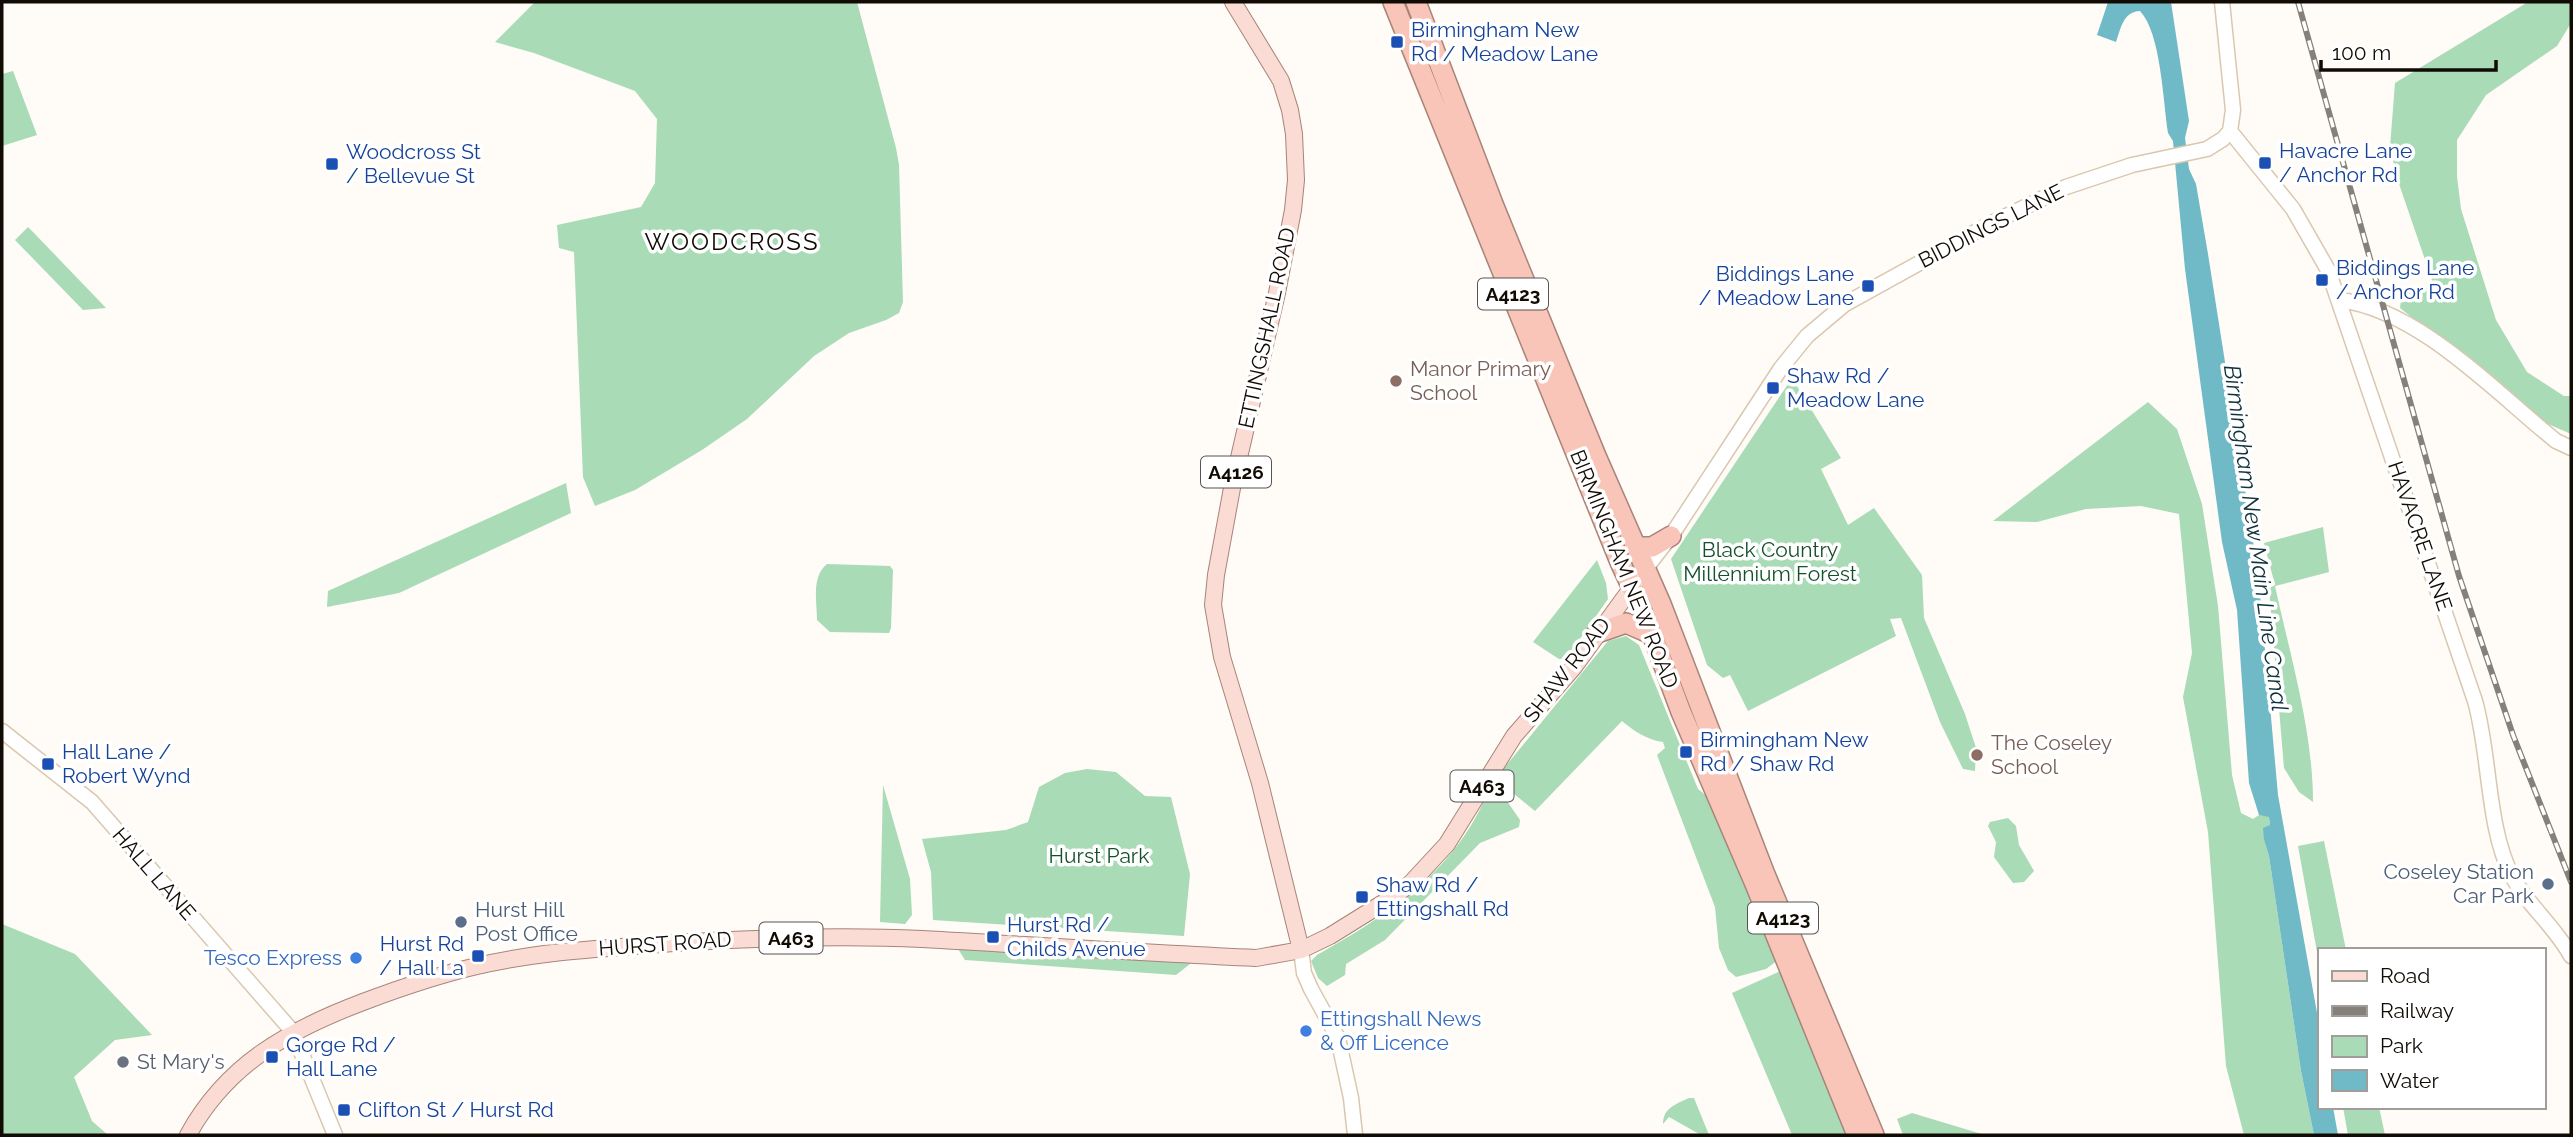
<svg xmlns="http://www.w3.org/2000/svg" width="2573" height="1137" viewBox="0 0 2573 1137" font-family="Raleway,sans-serif">
<style>
.green{fill:#a8dbb6}
.water{fill:#70bac8}
.lines{fill:none;stroke-linecap:round;stroke-linejoin:round}
.secondary-casing{stroke:#dac7af;stroke-width:17}
.primary-casing{stroke:#a88479;stroke-width:18}
.highway-casing{stroke:#a88479;stroke-width:22}
.secondary{stroke:#fff;stroke-width:14}
.primary{stroke:#fbdcd4;stroke-width:16}
.highway{stroke:#f9c5b8;stroke-width:19}
.rail-casing{stroke:#85807a;stroke-width:6}
.rail{stroke:#fff;stroke-width:3.5;stroke-dasharray:10;stroke-linecap:butt}
.transit-dot{fill:#1a4fb4;stroke:#fff;stroke-width:2.5}
.education-dot{fill:#8d6e63;stroke:#fff;stroke-width:2.5}
.service-dot{fill:#5c6f8a;stroke:#fff;stroke-width:2.5}
.shop-dot{fill:#3f7fe0;stroke:#fff;stroke-width:2.5}
.worship-dot{fill:#6b7280;stroke:#fff;stroke-width:2.5}
.labels{text-anchor:middle;stroke-width:7;stroke-linejoin:round;paint-order:stroke}
.shield{fill:#fff;stroke:#58544f;stroke-width:2}
.shield-label{font-size:19px;font-weight:bold;fill:#110b04}
.transit-label{font-size:21px;fill:#164399;stroke:#fff;text-anchor:start}
.street-label{font-size:21px;fill:#110b04;stroke:#fff}
.education-label{font-size:21px;fill:#785e54;stroke:#fff;text-anchor:start}
.park-label{font-size:21px;fill:#15502d;stroke:#fff}
.service-label{font-size:21px;fill:#4e5e75;stroke:#fff;text-anchor:end}
.shop-label{font-size:21px;fill:#366cbe;stroke:#fff;text-anchor:end}
.worship-label{font-size:21px;fill:#5b616d;stroke:#fff;text-anchor:start}
.water-label{font-size:23px;font-style:italic;fill:#10343b;stroke:#fff}
.quarter-label{font-size:24px;letter-spacing:2px;fill:#110b04;stroke:#fff}
</style>
<rect width="100%" height="100%" fill="#fffbf6"/>
<!-- green -->
<path class="green" d="M 535,2 L 857,2 L 896,148 L 899,165 L 903,302 L 899,313 L 886,320 L 849,333 L 814,356 L 747,419 L 702,450 L 635,490 L 595,506 L 583,477 L 574,252 L 559,248 L 557,225 L 641,207 L 655,183 L 657,119 L 635,91 L 534,53 L 495,42 Z
M 2528,2 L 2571,2 L 2571,23 L 2557,46 L 2486,95 L 2457,140 L 2457,176 L 2461,209 L 2496,320 L 2527,372 L 2564,396 L 2571,396 L 2571,434 L 2548,424 L 2400,308 L 2402,291 L 2419,291 L 2431,286 L 2432,280 L 2397,178 L 2390,147 L 2395,83 Z
M 13,71 L 37,135 L 2,146 L 2,74 Z
M 28,227 L 33,232 L 106,308 L 83,310 L 15,240 Z
M 1792,378 L 1841,458 L 1821,469 L 1848,525 L 1874,508 L 1922,575 L 1924,618 L 1965,714 L 1976,748 L 1975,771 L 1963,769 L 1940,722 L 1901,618 L 1890,619 L 1896,636 L 1748,711 L 1730,675 L 1723,678 L 1707,665 L 1671,559 Z
M 2148,402 L 2177,429 L 2202,504 L 2218,606 L 2232,775 L 2241,813 L 2253,819 L 2259,815 L 2269,816 L 2270,825 L 2264,840 L 2269,856 L 2301,1071 L 2314,1135 L 2244,1135 L 2226,1066 L 2208,832 L 2183,697 L 2192,653 L 2179,514 L 2141,506 L 2086,509 L 2037,522 L 1993,521 Z
M 566,483 L 571,513 L 399,593 L 327,607 L 328,591 Z
M 2323,527 L 2329,572 L 2275,586 C 2290,655 2313,731 2313,802 L 2299,792 L 2284,768 L 2269,588 L 2275,585 L 2264,543 Z
M 1597,560 L 1606,583 L 1608,599 L 1568,656 L 1563,659 L 1559,659 L 1533,642 Z
M 827,564 L 890,566 L 893,570 L 891,628 L 889,633 L 830,632 L 817,620 C 817,602 811,577 827,564 Z
M 1626,636 L 1639,645 L 1698,789 L 1714,802 L 1778,960 L 1766,969 L 1736,977 L 1728,970 L 1719,948 L 1715,907 L 1657,755 L 1665,748 L 1663,742 C 1647,740 1634,731 1622,721 L 1535,811 L 1502,784 L 1500,773 L 1608,641 Z
M 1087,769 L 1116,772 L 1145,796 L 1171,797 L 1190,874 L 1184,936 L 933,920 L 931,872 L 922,839 L 1006,830 L 1028,822 L 1039,787 L 1065,773 Z
M 883,785 L 910,879 L 912,915 L 905,924 L 880,922 Z
M 1495,794 L 1507,801 L 1520,820 L 1519,827 L 1480,843 L 1385,940 L 1346,964 L 1345,975 L 1327,986 L 1318,978 L 1311,961 L 1317,955 C 1385,917 1455,871 1486,796 Z
M 2008,818 L 2016,826 L 2019,845 L 2034,871 L 2024,882 L 2013,883 L 1994,857 L 1996,842 L 1988,826 L 1990,822 Z
M 2324,841 L 2346,950 L 2319,950 L 2319,963 L 2298,846 Z
M 2,924 L 75,954 L 152,1035 L 115,1040 L 74,1077 L 92,1121 L 108,1135 L 2,1135 Z
M 955,944 L 1195,960 L 1176,975 L 965,960 Z
M 1785,969 L 1855,1135 L 1792,1135 L 1732,993 Z
M 1689,1098 L 1694,1098 L 1709,1135 L 1701,1135 L 1669,1117 L 1663,1124 C 1663,1108 1676,1104 1689,1098 Z
M 2343,1107 L 2379,1107 L 2385,1135 L 2348,1135 Z
M 1912,1113 L 1985,1135 L 1903,1135 L 1897,1119 Z"/>
<!-- water -->
<path class="water" d="M 2108,2 L 2171,2 L 2189,121 L 2185,138 L 2189,169 L 2196,184 L 2208,254 L 2258,572 L 2278,795 L 2319,1024 L 2319,1107 L 2333,1107 L 2338,1135 L 2314,1135 L 2301,1071 L 2269,856 L 2264,840 L 2263,828 L 2270,825 L 2269,817 L 2259,815 L 2249,783 L 2237,610 L 2222,542 L 2185,269 L 2173,141 L 2168,133 C 2163,101 2161,33 2140,11 C 2123,12 2121,28 2116,42 L 2097,35 Z"/>
<g class="lines">
<defs>
<path id="secondary" d="M 2230,131 L 2293,209 L 2328,270 L 2475,701 C 2490,753 2487,827 2511,874 C 2526,904 2555,926 2571,956
M 2340,300 C 2419,310 2495,392 2556,441 L 2571,448
M 1646,568 L 1671,536 L 1781,368 L 1807,336 L 1845,304 L 1990,224 L 2066,187 L 2132,165 L 2207,149 L 2223,139 L 2230,131 L 2233,110 L 2222,2
M 2,731 L 92,802 L 293,1032 L 335,1135
M 1301,950 L 1304,973 L 1311,989 L 1338,1038 L 1351,1098 L 1355,1135"/>
<path id="primary" d="M 1233,2 L 1281,81 L 1290,110 L 1294,134 L 1296,180 L 1293,210 L 1277,293 L 1232,488 L 1216,575 L 1213,605 L 1222,657 L 1260,783 L 1301,950
M 188,1135 C 227,1064 289,1030 363,1002 C 400,988 438,975 477,966 C 541,951 608,948 673,943 C 756,938 839,935 922,939 C 1033,945 1144,953 1256,958 L 1301,950 L 1330,936 L 1391,898 L 1410,884 L 1447,844 L 1514,736 L 1574,667 L 1646,568"/>
<path id="highway" d="M 1393,2 L 1620,562 L 1646,618 L 1681,712 L 1755,884 L 1857,1135
M 1416,2 L 1493,204 L 1596,456 L 1661,604 L 1764,872 L 1874,1135
M 1636,547 L 1652,547 L 1671,536
M 1597,633 L 1626,623 L 1651,634"/>
</defs>
<!-- secondary casing -->
<use href="#secondary" class="secondary-casing"/>
<!-- primary casing -->
<use href="#primary" class="primary-casing"/>
<!-- highway casing -->
<use href="#highway" class="highway-casing"/>
<!-- secondary -->
<use href="#secondary" class="secondary"/>
<!-- primary -->
<use href="#primary" class="primary"/>
<!-- highway -->
<use href="#highway" class="highway"/>
<defs>
<path id="rail" d="M 2298,2 L 2459,576 L 2513,735 L 2571,882"/>
</defs>
<!-- rail casing -->
<use href="#rail" class="rail-casing"/>
<!-- rail -->
<use href="#rail" class="rail"/>
</g>
<!-- markers -->
<g class="transit-dot">
<rect x="1390" y="35" width="14" height="14" rx="3.5"/>
<rect x="2258" y="156" width="14" height="14" rx="3.5"/>
<rect x="325" y="157" width="14" height="14" rx="3.5"/>
<rect x="2315" y="273" width="14" height="14" rx="3.5"/>
<rect x="1861" y="279" width="14" height="14" rx="3.5"/>
<rect x="1766" y="381" width="14" height="14" rx="3.5"/>
<rect x="1679" y="745" width="14" height="14" rx="3.5"/>
<rect x="41" y="757" width="14" height="14" rx="3.5"/>
<rect x="1355" y="890" width="14" height="14" rx="3.5"/>
<rect x="986" y="930" width="14" height="14" rx="3.5"/>
<rect x="471" y="949" width="14" height="14" rx="3.5"/>
<rect x="265" y="1050" width="14" height="14" rx="3.5"/>
<rect x="337" y="1103" width="14" height="14" rx="3.5"/>
</g>
<g class="education-dot">
<circle cx="1396" cy="381" r="7"/>
<circle cx="1977" cy="755" r="7"/>
</g>
<g class="service-dot">
<circle cx="2548" cy="884" r="7"/>
<circle cx="461" cy="922" r="7"/>
</g>
<g class="shop-dot">
<circle cx="356" cy="958" r="7"/>
<circle cx="1306" cy="1031" r="7"/>
</g>
<circle class="worship-dot" cx="123" cy="1062" r="7"/>
<g class="labels">
<!-- shield labels -->
<g class="shield">
<rect x="1478" y="278.5" width="70" height="31" rx="5"/>
<rect x="1201" y="456.5" width="70" height="31" rx="5"/>
<rect x="1450.5" y="770.5" width="63" height="31" rx="5"/>
<rect x="1748" y="902.5" width="70" height="31" rx="5"/>
<rect x="759.5" y="922.5" width="63" height="31" rx="5"/>
</g>
<g class="shield-label">
<text x="1513" y="301">A4123</text>
<text x="1236" y="479">A4126</text>
<text x="1482" y="793">A463</text>
<text x="1783" y="925">A4123</text>
<text x="791" y="945">A463</text>
</g>
<!-- transit labels -->
<g class="transit-label">
<text x="1411" y="37">Birmingham New<tspan x="1411" dy="24">Rd / Meadow Lane</tspan></text>
<text x="2279" y="158">Havacre Lane<tspan x="2279" dy="24">/ Anchor Rd</tspan></text>
<text x="346" y="159">Woodcross St<tspan x="346" dy="24">/ Bellevue St</tspan></text>
<text x="2336" y="275">Biddings Lane<tspan x="2336" dy="24">/ Anchor Rd</tspan></text>
<text x="1854" y="281" text-anchor="end">Biddings Lane<tspan x="1854" dy="24">/ Meadow Lane</tspan></text>
<text x="1787" y="383">Shaw Rd /<tspan x="1787" dy="24">Meadow Lane</tspan></text>
<text x="1700" y="747">Birmingham New<tspan x="1700" dy="24">Rd / Shaw Rd</tspan></text>
<text x="62" y="759">Hall Lane /<tspan x="62" dy="24">Robert Wynd</tspan></text>
<text x="1376" y="892">Shaw Rd /<tspan x="1376" dy="24">Ettingshall Rd</tspan></text>
<text x="1007" y="932">Hurst Rd /<tspan x="1007" dy="24">Childs Avenue</tspan></text>
<text x="464" y="951" text-anchor="end">Hurst Rd<tspan x="464" dy="24">/ Hall La</tspan></text>
<text x="286" y="1052">Gorge Rd /<tspan x="286" dy="24">Hall Lane</tspan></text>
<text x="358" y="1117">Clifton St / Hurst Rd</text>
</g>
<!-- street labels -->
<g class="street-label">
<text transform="translate(1991 226) rotate(-27)" y="7">BIDDINGS LANE</text>
<text transform="translate(1267 328) rotate(-78)" y="7">ETTINGSHALL ROAD</text>
<text transform="translate(2420 536) rotate(71)" y="7">HAVACRE LANE</text>
<text transform="translate(1624 569) rotate(68)" y="7">BIRMINGHAM NEW ROAD</text>
<text transform="translate(1567 670) rotate(-52)" y="7">SHAW ROAD</text>
<text transform="translate(154 874) rotate(49)" y="7">HALL LANE</text>
<text transform="translate(665 944) rotate(-4)" y="7">HURST ROAD</text>
</g>
<!-- education labels -->
<g class="education-label">
<text x="1410" y="376">Manor Primary<tspan x="1410" dy="24">School</tspan></text>
<text x="1991" y="750">The Coseley<tspan x="1991" dy="24">School</tspan></text>
</g>
<!-- park labels -->
<g class="park-label">
<text x="1770" y="557">Black Country<tspan x="1770" dy="24">Millennium Forest</tspan></text>
<text x="1099" y="863">Hurst Park</text>
</g>
<!-- service labels -->
<g class="service-label">
<text x="2534" y="879">Coseley Station<tspan x="2534" dy="24">Car Park</tspan></text>
<text x="475" y="917" text-anchor="start">Hurst Hill<tspan x="475" dy="24">Post Office</tspan></text>
</g>
<!-- shop labels -->
<g class="shop-label">
<text x="342" y="965">Tesco Express</text>
<text x="1320" y="1026" text-anchor="start">Ettingshall News<tspan x="1320" dy="24">&amp; Off Licence</tspan></text>
</g>
<!-- worship labels -->
<g class="worship-label">
<text x="137" y="1069">St Mary's</text>
</g>
<!-- water labels -->
<g class="water-label">
<text transform="translate(2256 538) rotate(82)" y="8">Birmingham New Main Line Canal</text>
</g>
<!-- quarter labels -->
<g class="quarter-label">
<text x="732" y="250">WOODCROSS</text>
</g>
</g>
<!-- border -->
<rect width="2573" height="1137" fill="none" stroke="#110b04" stroke-width="7"/>
<!-- legend -->
<rect x="2318" y="948" width="228" height="161" fill="#ffffff" stroke="#a09d9b" stroke-width="2"/>
<rect x="2332" y="971" width="35" height="10" fill="#fbdcd4" stroke="#a09d9b" stroke-width="2"/>
<text x="2380" y="983" font-size="21" fill="#110b04">Road</text>
<rect x="2332" y="1006" width="35" height="10" fill="#85807a" stroke="#a09d9b" stroke-width="2"/>
<text x="2380" y="1018" font-size="21" fill="#110b04">Railway</text>
<rect x="2332" y="1036" width="35" height="21" fill="#a8dbb6" stroke="#a09d9b" stroke-width="2"/>
<text x="2380" y="1053" font-size="21" fill="#110b04">Park</text>
<rect x="2332" y="1070" width="35" height="21" fill="#70bac8" stroke="#a09d9b" stroke-width="2"/>
<text x="2380" y="1088" font-size="21" fill="#110b04">Water</text>
<!-- scale -->
<path d="M2321 60v10h175v-10" fill="none" stroke="#110b04" stroke-width="3.5"/>
<text x="2332" y="60" font-size="21" fill="#110b04" stroke="#ffffff" stroke-width="5" paint-order="stroke">100 m</text>
</svg>
